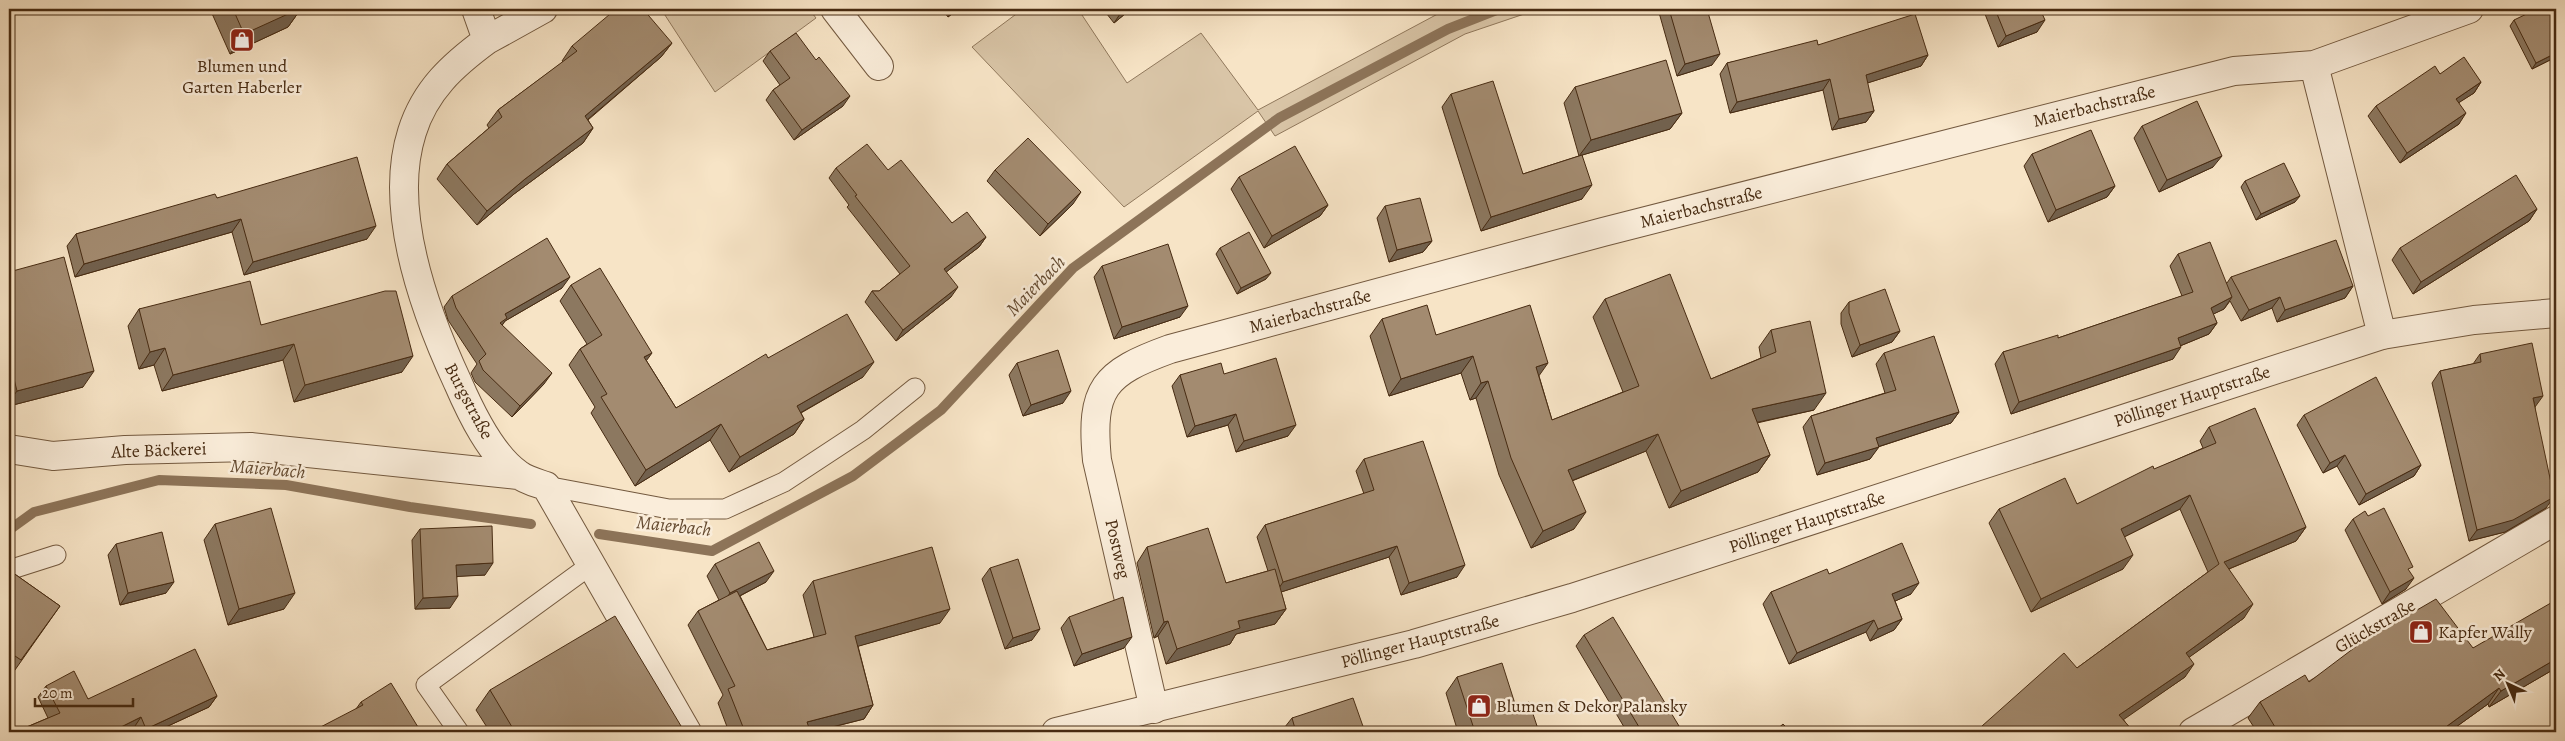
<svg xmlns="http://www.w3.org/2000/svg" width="2565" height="741" viewBox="0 0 2565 741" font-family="Alegreya,serif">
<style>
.green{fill:#d9c5a7;stroke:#90785c}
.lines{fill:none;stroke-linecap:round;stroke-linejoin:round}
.stream{stroke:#8d7459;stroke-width:10}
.service-casing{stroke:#73593f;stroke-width:21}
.minor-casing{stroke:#73593f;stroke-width:30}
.tertiary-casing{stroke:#73593f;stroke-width:30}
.service{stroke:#faedda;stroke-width:19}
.minor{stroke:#faedda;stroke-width:28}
.tertiary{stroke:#faedda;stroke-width:28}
.wall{fill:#8c7860;stroke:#472b12}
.shaded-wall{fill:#72614e;stroke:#472b12}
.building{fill:#a38b70;stroke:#472b12}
.labels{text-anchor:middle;stroke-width:5;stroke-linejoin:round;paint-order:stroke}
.poi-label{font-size:18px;fill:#472b12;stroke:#faedda;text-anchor:start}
.street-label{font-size:18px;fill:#472b12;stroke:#faedda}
.water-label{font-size:19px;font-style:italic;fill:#644a30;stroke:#faedda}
</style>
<rect width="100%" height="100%" fill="#f7e4c6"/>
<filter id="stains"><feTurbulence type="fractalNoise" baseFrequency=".004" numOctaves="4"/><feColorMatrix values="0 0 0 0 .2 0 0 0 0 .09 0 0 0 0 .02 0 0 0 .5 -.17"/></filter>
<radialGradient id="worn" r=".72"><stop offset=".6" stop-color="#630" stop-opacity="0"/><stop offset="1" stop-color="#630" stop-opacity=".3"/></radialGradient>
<!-- green -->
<path class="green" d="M 661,9 L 809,9 L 816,18 L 715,92 Z
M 1023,9 L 1078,9 L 1127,83 L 1201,33 L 1258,110 L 1447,9 L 1539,9 L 1465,34 L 1275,136 L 1258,111 L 1124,207 L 972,47 Z"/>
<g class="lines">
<!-- stream -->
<path class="stream" d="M 9,530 L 34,512 L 159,480 L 286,485 L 410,507 L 531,524
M 599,534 L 712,551 L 853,476 L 941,410 L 1073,268 L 1279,118 L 1448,29 L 1499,9"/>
<defs>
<path id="service" d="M 546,486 L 669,509 L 725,509 L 784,482 L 863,430 L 915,388
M 9,570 L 56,555
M 459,732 L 426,685 L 592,564"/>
<path id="minor" d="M 476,9 L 487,40 C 453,65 425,90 412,132 C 387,210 425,312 458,383 C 471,413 491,455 518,474 C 525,480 537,483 546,486 L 687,732
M 835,9 L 879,66
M 487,40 L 543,9
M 2314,65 L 2382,335
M 9,449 L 53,456 L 125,450 L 251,447 L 518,475
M 1154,709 L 1097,460 C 1090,388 1104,373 1170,349 L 1603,232 L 2234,71 L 2314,65 L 2469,9
M 2193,732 L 2556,520"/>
<path id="tertiary" d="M 1056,732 L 1414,644 L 1572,598 L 2382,335 L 2474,320 L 2556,313"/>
</defs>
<!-- service casing -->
<use href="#service" class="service-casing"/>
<!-- minor casing -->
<use href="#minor" class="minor-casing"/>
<!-- tertiary casing -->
<use href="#tertiary" class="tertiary-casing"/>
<!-- service -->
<use href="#service" class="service"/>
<!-- minor -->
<use href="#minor" class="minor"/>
<!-- tertiary -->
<use href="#tertiary" class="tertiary"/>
</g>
<!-- wall -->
<path class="wall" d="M 210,9 L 308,9 L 298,13 L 288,27 L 230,54 Z
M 942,9 L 958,9 L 948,17 Z
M 1103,9 L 1131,9 L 1114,23 Z
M 1658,9 L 1707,9 L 1712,65 L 1677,76 Z
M 1983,9 L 2041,9 L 2037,32 L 1998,47 Z
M 2514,20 L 2556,57 L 2532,69 L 2510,26 Z
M 672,43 L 661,57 L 588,120 L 593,128 L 583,143 L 514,194 L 477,225 L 437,179 L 447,164 L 489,128 L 487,125 L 498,110 L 563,62 L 562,61 L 572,46 Z
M 1818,45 L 1928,55 L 1921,66 L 1867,83 L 1874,111 L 1866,122 L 1832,130 L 1823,90 L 1730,113 L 1720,74 L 1727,63 Z
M 770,51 L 843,106 L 794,140 L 766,100 L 773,90 L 780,85 L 763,61 Z
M 2440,74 L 2481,82 L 2474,93 L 2459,102 L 2459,124 L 2400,163 L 2368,116 L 2376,106 Z
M 1575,87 L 1682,113 L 1670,129 L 1582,155 L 1582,199 L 1481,231 L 1442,107 L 1451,94 L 1523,174 L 1579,156 L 1564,103 Z
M 2142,126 L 2213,167 L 2159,192 L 2134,138 Z
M 2032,154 L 2115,186 L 2107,197 L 2048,222 L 2024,166 Z
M 836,168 L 888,170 L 952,223 L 986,237 L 979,247 L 946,272 L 951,297 L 896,341 L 865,302 L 872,291 L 879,291 L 900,274 L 847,207 L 849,205 L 829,178 Z
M 995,170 L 1073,204 L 1040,236 L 987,181 Z
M 1239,177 L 1328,205 L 1320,216 L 1264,248 L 1231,189 Z
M 2245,181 L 2295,202 L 2256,220 L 2241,187 Z
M 217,198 L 367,239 L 244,275 L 232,232 L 75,277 L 67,246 L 76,234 Z
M 1385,206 L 1432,241 L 1423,252 L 1389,262 L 1377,218 Z
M 2537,209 L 2529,221 L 2413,294 L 2392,260 L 2400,248 Z
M 1220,248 L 1266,279 L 1237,294 L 1216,254 Z
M 2178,254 L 2227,283 L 2231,277 L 2353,286 L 2345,298 L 2277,322 L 2272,308 L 2241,321 L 2230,301 L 2224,309 L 2213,314 L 2217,323 L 2209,334 L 2180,346 L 2173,359 L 2011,414 L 1995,364 L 2003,352 L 2058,338 L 2182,296 L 2170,266 Z
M 1102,266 L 1180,317 L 1114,339 L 1094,277 Z
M 9,272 L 83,387 L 9,406 Z
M 571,285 L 646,360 L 676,408 L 768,358 L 863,377 L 801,413 L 804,419 L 794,434 L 729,472 L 710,440 L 635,486 L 591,413 L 595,407 L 569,365 L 580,349 L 587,344 L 560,301 Z
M 562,288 L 505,321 L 502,325 L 544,384 L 512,417 L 475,382 L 471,373 L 477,364 L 448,320 L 444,307 L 452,296 Z
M 1605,299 L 1711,379 L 1761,358 L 1759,347 L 1771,330 L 1814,410 L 1757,423 L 1770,455 L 1758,472 L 1669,508 L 1646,451 L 1572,481 L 1574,529 L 1531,548 L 1499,475 L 1476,398 L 1470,400 L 1461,373 L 1389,396 L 1370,336 L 1382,319 L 1436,335 L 1539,376 L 1552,420 L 1623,392 L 1593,317 Z
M 1849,302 L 1900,331 L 1892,342 L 1852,357 L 1841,324 L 1841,313 Z
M 139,309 L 261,325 L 402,372 L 294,402 L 283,360 L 162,391 L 154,365 L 139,369 L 128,326 Z
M 1884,353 L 1959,412 L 1951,423 L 1878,447 L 1870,459 L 1817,475 L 1803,427 L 1811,416 L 1885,393 L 1876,364 Z
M 2480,354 L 2535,407 L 2546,508 L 2505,532 L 2469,541 L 2432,383 L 2440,371 L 2473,364 Z
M 1017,363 L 1063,403 L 1023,416 L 1009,375 Z
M 1224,374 L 1288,436 L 1236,452 L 1228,425 L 1187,437 L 1172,386 L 1180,375 Z
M 2304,415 L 2421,465 L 2414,476 L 2359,505 L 2337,466 L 2323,473 L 2297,425 Z
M 2209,427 L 2306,527 L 2296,541 L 2229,569 L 2244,618 L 2189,657 L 2185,677 L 2123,719 L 2132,732 L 1978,732 L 1982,726 L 2077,668 L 2208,572 L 2180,509 L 2124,537 L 2123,569 L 2031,612 L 1989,523 L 1999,509 L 2077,504 L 2203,448 L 2200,441 Z
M 1364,459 L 1457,577 L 1401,595 L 1389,557 L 1281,592 L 1286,609 L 1275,624 L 1236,634 L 1230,644 L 1166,664 L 1158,636 L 1154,638 L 1137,563 L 1147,547 L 1226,583 L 1268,571 L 1257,537 L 1265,525 L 1364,494 L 1356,471 Z
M 2353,519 L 2409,572 L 2406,589 L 2382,604 L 2345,530 Z
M 215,524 L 284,609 L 228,625 L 204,540 Z
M 420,529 L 485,575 L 457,576 L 450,608 L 415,609 L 412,540 Z
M 116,544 L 166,593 L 120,605 L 108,555 Z
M 715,564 L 766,582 L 740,596 L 767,650 L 814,637 L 803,595 L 813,581 L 940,623 L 858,646 L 873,705 L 864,719 L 813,732 L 729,732 L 718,703 L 723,695 L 688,625 L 698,611 L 719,600 L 707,576 Z
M 990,568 L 1032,640 L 1005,649 L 982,579 Z
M 9,570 L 60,606 L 10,677 L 9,676 Z
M 1829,574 L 1911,594 L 1895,601 L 1902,619 L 1894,630 L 1870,641 L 1866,632 L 1789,664 L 1763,604 L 1771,592 Z
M 1069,617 L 1124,648 L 1074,666 L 1061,628 Z
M 1584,635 L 1674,732 L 1627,732 L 1576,646 Z
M 2473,648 L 2556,668 L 2489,707 L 2488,704 L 2449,732 L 2257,732 L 2248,718 L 2260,702 L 2309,682 Z
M 1457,677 L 1516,707 L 1539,732 L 1458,732 L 1446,693 Z
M 46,686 L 88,699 L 217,696 L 209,707 L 155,732 L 134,732 L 133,729 L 126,732 L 15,732 L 48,718 L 38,697 Z
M 490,690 L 681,726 L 676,732 L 490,732 L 476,710 Z
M 361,702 L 421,732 L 356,709 Z
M 1292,718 L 1365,732 L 1281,732 Z"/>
<!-- shaded-wall -->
<path class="shaded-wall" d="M 292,9 L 308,9 L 298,13 L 288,27 L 230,54 L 244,34 Z
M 953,9 L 958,9 L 948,17 Z
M 1125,9 L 1131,9 L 1114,23 L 1122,11 Z
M 2045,20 L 2037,32 L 1998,47 L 2006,36 Z
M 672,43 L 661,57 L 574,131 L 585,116 Z
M 2556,53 L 2556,57 L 2532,69 L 2536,63 Z
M 1720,54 L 1712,65 L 1677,76 L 1685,64 Z
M 1928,55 L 1921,66 L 1858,86 L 1866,75 Z
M 1830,79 L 1823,90 L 1730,113 L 1737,102 Z
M 2481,82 L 2474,93 L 2449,109 L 2456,99 Z
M 850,96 L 843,106 L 794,140 L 802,130 Z
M 1874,111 L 1866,122 L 1832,130 L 1839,119 Z
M 1682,113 L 1670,129 L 1579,156 L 1591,140 Z
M 2466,113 L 2459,124 L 2400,163 L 2407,153 Z
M 593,128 L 583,143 L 514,194 L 477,225 L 487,211 L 525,179 Z
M 2222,156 L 2213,167 L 2159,192 L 2167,180 Z
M 1592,185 L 1582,199 L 1481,231 L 1491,217 Z
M 2115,186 L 2107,197 L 2048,222 L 2056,210 Z
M 1081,192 L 1073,204 L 1040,236 L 1048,224 Z
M 2300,196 L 2295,202 L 2256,220 L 2261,214 Z
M 1328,205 L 1320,216 L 1264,248 L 1272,236 Z
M 2537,209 L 2529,221 L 2413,294 L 2421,282 Z
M 241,219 L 232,232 L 75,277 L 84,264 Z
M 376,226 L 367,239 L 244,275 L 253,262 Z
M 986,237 L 979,247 L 937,279 L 944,269 Z
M 1432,241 L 1423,252 L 1389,262 L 1397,250 Z
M 1271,273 L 1266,279 L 1237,294 L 1241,288 Z
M 570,277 L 562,288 L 505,321 L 499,330 L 492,335 L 505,314 Z
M 2353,286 L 2345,298 L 2277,322 L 2285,310 Z
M 958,287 L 951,297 L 896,341 L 903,330 Z
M 2232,297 L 2224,309 L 2203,319 L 2211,308 Z
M 2280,297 L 2272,308 L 2241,321 L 2249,310 Z
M 1188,306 L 1180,317 L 1114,339 L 1122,327 Z
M 2217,323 L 2209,334 L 2170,350 L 2178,338 Z
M 1900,331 L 1892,342 L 1852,357 L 1860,345 Z
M 294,344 L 283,360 L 162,391 L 173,375 Z
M 2181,347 L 2173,359 L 2011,414 L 2019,402 Z
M 165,348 L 154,365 L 139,369 L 150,352 Z
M 652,353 L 641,368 L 644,357 Z
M 413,356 L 402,372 L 294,402 L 305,385 Z
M 1473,356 L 1461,373 L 1389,396 L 1401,379 Z
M 874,362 L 863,377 L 786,421 L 797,406 Z
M 1548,363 L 1536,380 L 1536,367 Z
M 94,371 L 83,387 L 9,406 L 9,402 L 17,391 Z
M 552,373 L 544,384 L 512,417 L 520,406 Z
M 1488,381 L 1476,398 L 1470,400 L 1481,383 Z
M 1071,391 L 1063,403 L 1023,416 L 1031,405 Z
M 1826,393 L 1814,410 L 1740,426 L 1752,409 Z
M 2543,396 L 2535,407 L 2533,398 Z
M 1959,412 L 1951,423 L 1868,450 L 1876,438 Z
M 1236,414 L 1228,425 L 1187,437 L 1195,426 Z
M 804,419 L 794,434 L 729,472 L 740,457 Z
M 721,424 L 710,440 L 635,486 L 646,470 Z
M 1296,425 L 1288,436 L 1236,452 L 1244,441 Z
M 1658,434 L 1646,451 L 1556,487 L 1568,470 Z
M 1879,447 L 1870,459 L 1817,475 L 1825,463 Z
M 1770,455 L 1758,472 L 1669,508 L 1681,491 Z
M 2345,455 L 2337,466 L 2323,473 L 2330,463 Z
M 2421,465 L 2414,476 L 2359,505 L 2366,494 Z
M 2190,495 L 2180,509 L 2112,543 L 2121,529 Z
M 2554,497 L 2546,508 L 2505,532 L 2469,541 L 2477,530 Z
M 1586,512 L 1574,529 L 1531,548 L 1543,531 Z
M 2306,527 L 2296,541 L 2214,575 L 2224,562 Z
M 1397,546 L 1389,557 L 1275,594 L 1283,582 Z
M 2133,555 L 2123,569 L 2031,612 L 2041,599 Z
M 493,563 L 485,575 L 448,577 L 456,565 Z
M 1465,565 L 1457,577 L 1401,595 L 1409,583 Z
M 774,571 L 766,582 L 722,605 L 730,593 Z
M 2414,578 L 2406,589 L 2382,604 L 2390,592 Z
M 174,582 L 166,593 L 120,605 L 128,593 Z
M 1919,583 L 1911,594 L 1884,606 L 1892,594 Z
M 295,593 L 284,609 L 228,625 L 239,609 Z
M 458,596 L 450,608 L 415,609 L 423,598 Z
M 2253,604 L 2244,618 L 2177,666 L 2186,653 Z
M 950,609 L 940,623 L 845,650 L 855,636 Z
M 1286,609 L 1275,624 L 1236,634 L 1230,644 L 1166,664 L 1177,649 L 1238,621 Z
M 1902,619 L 1894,630 L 1870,641 L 1878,629 Z
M 1874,620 L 1866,632 L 1789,664 L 1797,653 Z
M 1168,621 L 1158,636 L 1154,638 L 1164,622 Z
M 1040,629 L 1032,640 L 1005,649 L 1013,638 Z
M 1132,637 L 1124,648 L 1074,666 L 1082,654 Z
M 2556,659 L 2556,668 L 2489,707 L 2501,691 Z
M 2194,664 L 2185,677 L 2110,729 L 2119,715 Z
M 2499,688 L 2488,704 L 2449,732 L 2439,732 Z
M 217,696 L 209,707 L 155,732 L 143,732 L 146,729 Z
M 873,705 L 864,719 L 812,732 L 800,732 L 807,722 Z
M 141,717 L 133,729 L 126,732 L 111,732 Z
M 681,726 L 676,732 L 670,732 Z
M 1679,726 L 1674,732 L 1668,732 Z"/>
<!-- building -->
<path class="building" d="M 233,9 L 299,9 L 244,34 Z
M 616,9 L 643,9 L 672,43 L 585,116 L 593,128 L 525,179 L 487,211 L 447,164 L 502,117 L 498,110 L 577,51 L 572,46 Z
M 1669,9 L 1707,9 L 1720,54 L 1685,64 Z
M 1995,9 L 2040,9 L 2045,20 L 2006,36 Z
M 2537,9 L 2556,9 L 2556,53 L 2536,63 L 2514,20 Z
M 1915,14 L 1928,55 L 1866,75 L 1874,111 L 1839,119 L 1830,79 L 1737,102 L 1727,63 L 1817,40 L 1818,45 Z
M 796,33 L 816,60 L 819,57 L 850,96 L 802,130 L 773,90 L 790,78 L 770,51 Z
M 2464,57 L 2481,82 L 2456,99 L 2466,113 L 2407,153 L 2376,106 L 2435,66 L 2440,74 Z
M 1666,60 L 1682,113 L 1591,140 L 1575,87 Z
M 1493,81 L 1523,174 L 1582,155 L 1592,185 L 1491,217 L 1451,94 Z
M 2197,101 L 2222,156 L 2167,180 L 2142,126 Z
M 2091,130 L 2115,186 L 2056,210 L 2032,154 Z
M 1028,138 L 1081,192 L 1048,224 L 995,170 Z
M 867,144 L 888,170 L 901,160 L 952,223 L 967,212 L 986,237 L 944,269 L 958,287 L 903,330 L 872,291 L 879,291 L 910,266 L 855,196 L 857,195 L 836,168 Z
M 1295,146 L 1328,205 L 1272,236 L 1239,177 Z
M 357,157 L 376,226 L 253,262 L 241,219 L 84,264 L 76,234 L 215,194 L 217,198 Z
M 2284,163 L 2300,196 L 2261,214 L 2245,181 Z
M 2516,175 L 2537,209 L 2421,282 L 2400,248 Z
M 1420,198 L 1432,241 L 1397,250 L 1385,206 Z
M 1249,232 L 1271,273 L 1241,288 L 1220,248 Z
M 547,238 L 570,277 L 505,314 L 507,318 L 500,323 L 552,373 L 520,406 L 483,370 L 479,361 L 486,354 L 456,308 L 452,296 Z
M 2336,240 L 2353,286 L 2285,310 L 2280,297 L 2249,310 L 2231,277 Z
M 2210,242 L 2232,297 L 2211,308 L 2217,323 L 2178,338 L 2181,347 L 2019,402 L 2003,352 L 2058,335 L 2058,338 L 2193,292 L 2178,254 Z
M 1168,244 L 1188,306 L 1122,327 L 1102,266 Z
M 64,257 L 94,371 L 17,391 L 9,359 L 9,272 Z
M 600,268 L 652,353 L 644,357 L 676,408 L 766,354 L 768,358 L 847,314 L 874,362 L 797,406 L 804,419 L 740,457 L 721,424 L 646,470 L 601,397 L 607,394 L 580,349 L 602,335 L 571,285 Z
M 1670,274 L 1711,379 L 1776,352 L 1771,330 L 1810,321 L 1826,393 L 1752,409 L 1770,455 L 1681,491 L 1658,434 L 1568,470 L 1586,512 L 1543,531 L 1511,458 L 1488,381 L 1481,383 L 1473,356 L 1401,379 L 1382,319 L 1427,305 L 1436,335 L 1530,305 L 1548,363 L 1536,367 L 1552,420 L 1639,386 L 1605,299 Z
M 250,281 L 261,325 L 385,291 L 396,291 L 413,356 L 305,385 L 294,344 L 173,375 L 165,348 L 150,352 L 139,309 Z
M 1885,289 L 1900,331 L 1860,345 L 1849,313 L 1849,302 Z
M 1934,336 L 1959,412 L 1876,438 L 1879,447 L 1825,463 L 1811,416 L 1896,390 L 1884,353 Z
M 2532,343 L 2543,396 L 2533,398 L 2554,497 L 2513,520 L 2477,530 L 2440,371 L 2481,362 L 2480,354 Z
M 1058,350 L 1071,391 L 1031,405 L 1017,363 Z
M 1276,358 L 1296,425 L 1244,441 L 1236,414 L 1195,426 L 1180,375 L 1221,363 L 1224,374 Z
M 2376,377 L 2421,465 L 2366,494 L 2345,455 L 2330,463 L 2304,415 Z
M 2255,408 L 2306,527 L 2224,562 L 2253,604 L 2186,653 L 2194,664 L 2119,715 L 2133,731 L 2132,732 L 1988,732 L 1982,726 L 2064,653 L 2077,668 L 2219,564 L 2190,495 L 2121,529 L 2133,555 L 2041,599 L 1999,509 L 2065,478 L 2077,504 L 2153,466 L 2154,469 L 2216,443 L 2209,427 Z
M 1423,441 L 1465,565 L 1409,583 L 1397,546 L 1283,582 L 1265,525 L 1374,490 L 1364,459 Z
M 271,508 L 295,593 L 239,609 L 215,524 Z
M 2384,508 L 2413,567 L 2408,569 L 2414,578 L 2390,592 L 2353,519 L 2365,511 L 2368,516 Z
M 492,526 L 493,563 L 456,565 L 458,596 L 423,598 L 420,529 Z
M 1208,528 L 1226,583 L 1275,569 L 1286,609 L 1238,621 L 1240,628 L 1177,649 L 1168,621 L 1164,622 L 1147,547 Z
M 162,532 L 174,582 L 128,593 L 116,544 Z
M 759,542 L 774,571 L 730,593 L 715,564 Z
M 1902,543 L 1919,583 L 1892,594 L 1902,619 L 1878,629 L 1874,620 L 1797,653 L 1771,592 L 1827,569 L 1829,574 Z
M 932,547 L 950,609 L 855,636 L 873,705 L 807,722 L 810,731 L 807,732 L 745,732 L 728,689 L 735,686 L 698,611 L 737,591 L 767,650 L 826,634 L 813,581 Z
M 1018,559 L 1040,629 L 1013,638 L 990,568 Z
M 9,570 L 60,606 L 21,660 L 9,652 Z
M 1123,597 L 1132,637 L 1082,654 L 1069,617 Z
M 2436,599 L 2473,648 L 2556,600 L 2556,659 L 2501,691 L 2499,688 L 2439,732 L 2278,732 L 2260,702 L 2305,675 L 2309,682 L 2362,642 Z
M 615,616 L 681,726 L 670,732 L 515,732 L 490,690 Z
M 1613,617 L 1679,726 L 1668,732 L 1642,732 L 1584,635 Z
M 195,649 L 217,696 L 146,729 L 141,717 L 111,732 L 15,732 L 60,713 L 46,686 L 74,671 L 88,699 Z
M 1502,663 L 1516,707 L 1529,702 L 1539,732 L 1475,732 L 1457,677 Z
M 391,683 L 421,732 L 311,732 L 363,705 L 361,702 Z
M 1353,698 L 1365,732 L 1296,732 L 1292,718 Z
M 1783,724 L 1791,732 L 1774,732 Z"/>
<!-- icons -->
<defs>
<symbol id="shop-square" viewBox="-11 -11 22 22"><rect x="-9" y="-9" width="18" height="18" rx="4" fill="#8f2418" stroke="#faedda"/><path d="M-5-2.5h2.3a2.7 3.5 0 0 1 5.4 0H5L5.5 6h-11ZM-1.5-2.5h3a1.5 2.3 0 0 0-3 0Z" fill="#fff"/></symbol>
</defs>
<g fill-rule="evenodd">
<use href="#shop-square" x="228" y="26" width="28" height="28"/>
<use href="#shop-square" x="2407" y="618" width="28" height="28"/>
<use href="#shop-square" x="1465" y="692" width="28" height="28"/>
</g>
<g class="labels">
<!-- poi labels -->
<g class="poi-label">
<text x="242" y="72" text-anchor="middle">Blumen und<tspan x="242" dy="21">Garten Haberler</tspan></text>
<text x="2438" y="638">Kapfer Wally</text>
<text x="1496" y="712">Blumen &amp; Dekor Palansky</text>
</g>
<!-- street labels -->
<g class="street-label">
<text transform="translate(2094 106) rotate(-14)" y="6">Maierbachstraße</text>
<text transform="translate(1701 207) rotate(-14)" y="6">Maierbachstraße</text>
<text transform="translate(1310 311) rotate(-15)" y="6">Maierbachstraße</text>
<text transform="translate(2192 396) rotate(-18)" y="6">Pöllinger Hauptstraße</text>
<text transform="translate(469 401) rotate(62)" y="6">Burgstraße</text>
<text transform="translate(159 450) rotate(-2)" y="6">Alte Bäckerei</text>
<text transform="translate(1807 522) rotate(-18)" y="6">Pöllinger Hauptstraße</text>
<text transform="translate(1118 549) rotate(77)" y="6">Postweg</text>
<text transform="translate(2375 626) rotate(-30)" y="6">Glückstraße</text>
<text transform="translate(1420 641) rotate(-15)" y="6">Pöllinger Hauptstraße</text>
</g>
<!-- water labels -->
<g class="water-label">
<text transform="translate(1035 285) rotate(-46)" y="7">Maierbach</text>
<text transform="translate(268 468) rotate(5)" y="7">Maierbach</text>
<text transform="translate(674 525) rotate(6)" y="7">Maierbach</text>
</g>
</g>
<!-- margin -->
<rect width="2565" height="741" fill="none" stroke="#f7e4c6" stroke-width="30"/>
<rect x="10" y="10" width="2545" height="721" fill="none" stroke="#472b12" stroke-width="2.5"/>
<rect x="15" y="15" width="2535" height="711" fill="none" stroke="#472b12"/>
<!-- north arrow -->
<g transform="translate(2508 684) rotate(316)" stroke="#faedda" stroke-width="4" paint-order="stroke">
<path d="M0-4L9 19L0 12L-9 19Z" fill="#472b12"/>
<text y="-8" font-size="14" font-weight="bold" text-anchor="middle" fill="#472b12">N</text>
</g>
<!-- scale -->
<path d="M35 698v8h98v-8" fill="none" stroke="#472b12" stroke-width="2.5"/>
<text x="42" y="698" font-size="15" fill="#472b12" stroke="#faedda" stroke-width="4" paint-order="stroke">20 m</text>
<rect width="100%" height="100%" filter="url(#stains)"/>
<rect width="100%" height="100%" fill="url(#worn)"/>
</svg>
